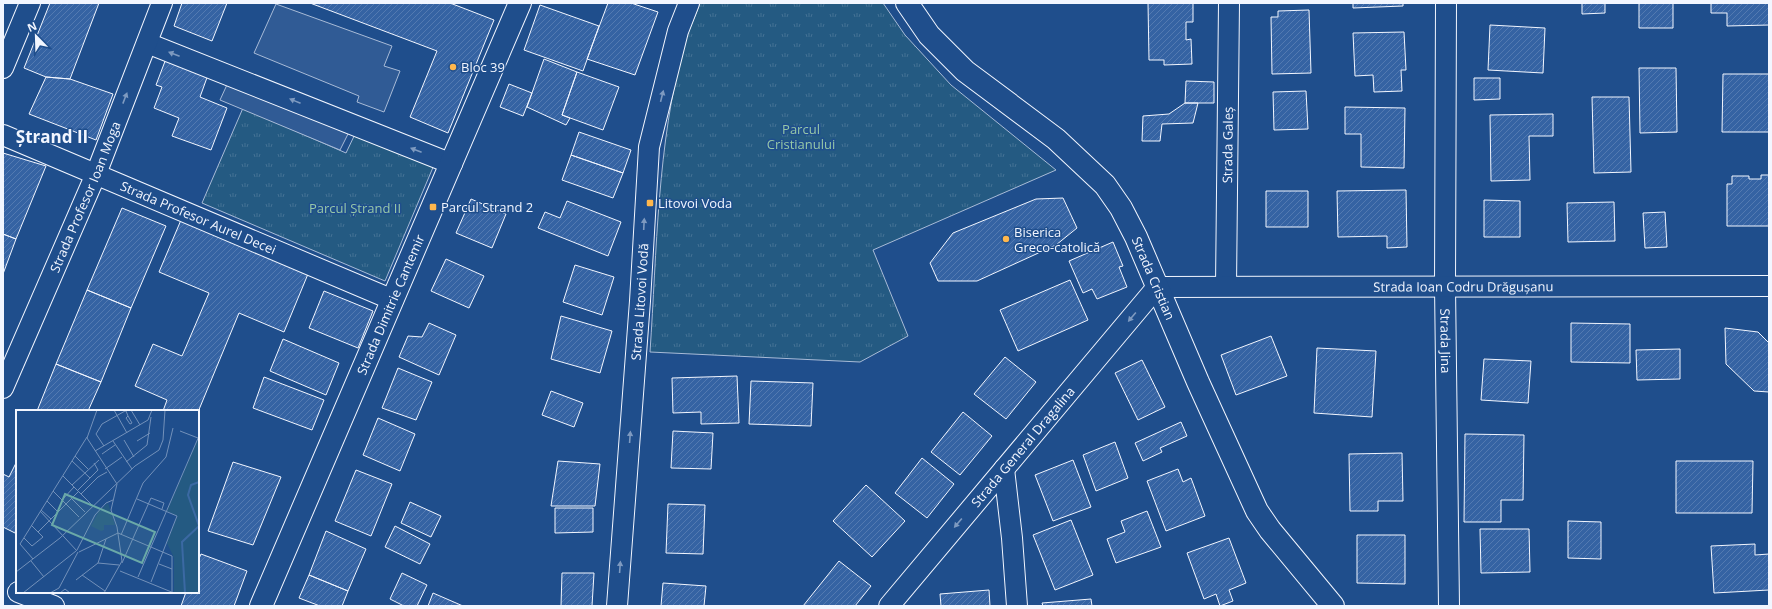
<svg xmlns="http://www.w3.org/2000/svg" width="1772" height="609" viewBox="0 0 1772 609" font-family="'Open Sans',sans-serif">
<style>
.park{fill:url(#park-tufts);stroke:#a8bbd7}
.parking{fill:#305b95;stroke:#a8bbd7}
.building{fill:url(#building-hatch);stroke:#f2f6ff}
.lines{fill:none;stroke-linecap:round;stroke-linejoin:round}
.minor-casing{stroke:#f2f6ff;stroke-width:22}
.tertiary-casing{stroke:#f2f6ff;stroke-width:24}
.primary-casing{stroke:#f2f6ff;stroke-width:24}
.minor{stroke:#1f4e8c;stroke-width:20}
.tertiary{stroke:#1f4e8c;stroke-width:22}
.primary{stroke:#1f4e8c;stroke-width:22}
.oneway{fill:#7e9ac0}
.poi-dot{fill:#ffb74d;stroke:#1f4e8c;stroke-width:1.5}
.labels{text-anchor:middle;stroke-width:3;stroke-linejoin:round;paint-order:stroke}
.poi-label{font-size:13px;fill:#f2f6ff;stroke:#1f4e8c;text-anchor:start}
.park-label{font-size:13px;fill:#97c8a6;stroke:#1f4e8c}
.street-label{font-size:13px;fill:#f2f6ff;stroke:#1f4e8c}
.district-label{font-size:17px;font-weight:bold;fill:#f2f6ff;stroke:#1f4e8c}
.inset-river{fill:none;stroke:#3b69a3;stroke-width:2}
.inset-road{fill:none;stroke:#7391ba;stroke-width:1}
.view{fill:#6aa9a8;fill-opacity:0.15;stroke:#6aa9a8;stroke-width:2}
.inset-edge{fill:none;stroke:#f2f6ff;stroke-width:2}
</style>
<defs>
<pattern id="park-tufts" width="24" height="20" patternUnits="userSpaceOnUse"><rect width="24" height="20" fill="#245a82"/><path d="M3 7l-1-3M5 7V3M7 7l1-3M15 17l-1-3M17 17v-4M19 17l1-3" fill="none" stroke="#447295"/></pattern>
<pattern id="building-hatch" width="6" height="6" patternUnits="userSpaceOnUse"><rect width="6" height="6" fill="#3563a3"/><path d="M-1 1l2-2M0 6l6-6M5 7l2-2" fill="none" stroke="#537ab1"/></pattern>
</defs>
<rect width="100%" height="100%" fill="#1f4e8c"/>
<!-- park -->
<path class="park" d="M 700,3 L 883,3 L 905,35 L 951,85 L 1056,170 L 873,250 L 908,336 L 860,362 L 650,352 C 657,250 657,145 684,45 C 688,31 695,17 700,3 Z
M 243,108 L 346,153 L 356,132 L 434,165 L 385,281 L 202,203 Z"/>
<!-- parking -->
<path class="parking" d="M 276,4 L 392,46 L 384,66 L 400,71 L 384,112 L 357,102 L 359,96 L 254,53 Z
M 231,76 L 353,124 L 340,150 L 220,100 Z"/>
<!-- building -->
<path class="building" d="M 50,3 L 99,3 L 70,79 L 46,77 L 24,68 Z
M 182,3 L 227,3 L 212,41 L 174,26 Z
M 310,3 L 450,3 L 494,20 L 448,133 L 410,117 L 437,51 Z
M 608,3 L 631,3 L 658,12 L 635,75 L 587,59 Z
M 1148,3 L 1193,3 L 1193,22 L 1186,22 L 1186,40 L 1191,39 L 1192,64 L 1164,65 L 1164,60 L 1149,60 Z
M 1353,3 L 1403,3 L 1403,6 L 1353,8 Z
M 1582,3 L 1605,3 L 1605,13 L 1582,14 Z
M 1639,3 L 1673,3 L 1673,28 L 1639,28 Z
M 1711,3 L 1769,3 L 1769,25 L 1727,26 L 1727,13 L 1711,13 Z
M 540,5 L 599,26 L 583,71 L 524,50 Z
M 1309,10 L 1311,73 L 1272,74 L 1271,17 L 1278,17 L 1278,11 Z
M 1490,25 L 1545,28 L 1543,73 L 1488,70 Z
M 1404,32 L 1406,70 L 1401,70 L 1402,91 L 1374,92 L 1373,75 L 1355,76 L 1353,33 Z
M 167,56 L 209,72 L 200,97 L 227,108 L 211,150 L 172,136 L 179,118 L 154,108 L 162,87 L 156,85 Z
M 544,59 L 577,72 L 562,115 L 570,118 L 566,125 L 527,107 Z
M 1639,68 L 1676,68 L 1677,132 L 1640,133 Z
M 577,72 L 619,87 L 603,130 L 562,115 Z
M 1723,74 L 1769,74 L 1769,132 L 1722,132 Z
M 46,77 L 70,79 L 113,94 L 96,140 L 29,114 Z
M 1474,78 L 1500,78 L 1500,99 L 1474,100 Z
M 1186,81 L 1214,82 L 1214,103 L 1185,103 Z
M 509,84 L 532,93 L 523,116 L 500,107 Z
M 1306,91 L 1308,129 L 1274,130 L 1273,92 Z
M 1592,97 L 1629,97 L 1631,172 L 1594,173 Z
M 1185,103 L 1198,103 L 1193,123 L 1162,124 L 1160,141 L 1142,141 L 1143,116 L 1169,114 Z
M 1345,107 L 1405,108 L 1404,168 L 1361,167 L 1361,134 L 1345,134 Z
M 1553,114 L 1553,136 L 1529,136 L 1530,180 L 1491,181 L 1490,115 Z
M 579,132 L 631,150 L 623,173 L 571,155 Z
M 3,153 L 46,166 L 16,239 L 3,234 Z
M 571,155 L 623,173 L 613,198 L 562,180 Z
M 1761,175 L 1769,175 L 1769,226 L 1727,226 L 1727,184 L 1732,184 L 1732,176 L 1749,176 L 1749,179 L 1761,179 Z
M 1406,190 L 1407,247 L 1387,248 L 1387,236 L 1338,237 L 1337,191 Z
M 1266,191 L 1308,191 L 1308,227 L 1266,227 Z
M 1063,198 L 1077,228 L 1056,245 L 977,281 L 938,281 L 930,263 L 953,233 L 1036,199 Z
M 471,199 L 506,214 L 492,248 L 456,233 Z
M 1484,200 L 1520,201 L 1520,237 L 1484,237 Z
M 567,201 L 621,222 L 608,256 L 538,228 L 545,212 L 560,218 Z
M 1614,202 L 1615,241 L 1568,242 L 1567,203 Z
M 122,208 L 166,226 L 131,308 L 87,290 Z
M 1665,212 L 1667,247 L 1645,248 L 1643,213 Z
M 181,220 L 308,274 L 284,332 L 239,313 L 198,412 L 163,411 L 167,400 L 135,386 L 153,344 L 182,356 L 209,293 L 159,272 Z
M 3,234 L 16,239 L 3,274 Z
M 1113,242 L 1123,266 L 1119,267 L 1127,287 L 1097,299 L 1092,289 L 1083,293 L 1069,261 Z
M 446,259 L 484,276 L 469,308 L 431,291 Z
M 575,265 L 614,277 L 602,315 L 563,302 Z
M 1070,280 L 1088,320 L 1018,351 L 1000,310 Z
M 87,290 L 131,308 L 101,382 L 56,364 Z
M 324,291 L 373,311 L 358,348 L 309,328 Z
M 561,316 L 612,331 L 600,373 L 551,359 Z
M 429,323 L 456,335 L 439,375 L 399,357 L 408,336 L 422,337 Z
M 1571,323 L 1630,324 L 1630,363 L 1571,362 Z
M 1725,328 L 1758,332 L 1769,343 L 1769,392 L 1754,391 L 1726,364 Z
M 1271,336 L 1287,376 L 1236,395 L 1221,355 Z
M 283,339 L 339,363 L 326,395 L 270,371 Z
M 1317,348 L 1376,351 L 1372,417 L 1314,413 Z
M 1680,349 L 1680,379 L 1637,380 L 1636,350 Z
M 1005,357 L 1036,382 L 1006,419 L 974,394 Z
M 1484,359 L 1531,361 L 1528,403 L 1481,400 Z
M 1142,360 L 1165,407 L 1138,420 L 1115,373 Z
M 56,364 L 101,382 L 88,411 L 37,411 Z
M 398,368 L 432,382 L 416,420 L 382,408 Z
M 737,376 L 739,423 L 701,424 L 701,412 L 673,413 L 672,378 Z
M 264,377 L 324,400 L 312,430 L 253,408 Z
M 751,381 L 813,383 L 811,426 L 749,424 Z
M 551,391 L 583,403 L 574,427 L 542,415 Z
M 963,412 L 992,436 L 960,475 L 931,452 Z
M 378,418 L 415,434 L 400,471 L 363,455 Z
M 1181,422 L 1187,436 L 1160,448 L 1162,452 L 1143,461 L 1135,443 Z
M 673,431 L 713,433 L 711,469 L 671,468 Z
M 1465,434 L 1524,435 L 1523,500 L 1501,500 L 1501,522 L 1464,522 Z
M 1115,442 L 1128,478 L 1096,491 L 1083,455 Z
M 1402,453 L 1403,501 L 1378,501 L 1378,511 L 1350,511 L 1349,454 Z
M 922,458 L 954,484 L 927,518 L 895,493 Z
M 1073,460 L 1091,507 L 1053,521 L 1035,475 Z
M 17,461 L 17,534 L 3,527 L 3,474 L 9,477 Z
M 558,461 L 600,464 L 595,506 L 551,506 Z
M 1676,461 L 1753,461 L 1752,513 L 1676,513 Z
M 233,462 L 281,477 L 253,545 L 208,531 Z
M 1178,469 L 1183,482 L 1191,478 L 1205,516 L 1166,531 L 1147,481 Z
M 356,470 L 392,484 L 371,536 L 335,521 Z
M 866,485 L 905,521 L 872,557 L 833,521 Z
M 410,502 L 441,516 L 431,537 L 401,523 Z
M 668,504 L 705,505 L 703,554 L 666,553 Z
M 555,508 L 593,508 L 593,532 L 555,533 Z
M 1147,511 L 1161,547 L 1116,563 L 1107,539 L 1125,532 L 1121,521 Z
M 1071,520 L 1093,575 L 1055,590 L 1033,535 Z
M 1568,521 L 1601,522 L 1601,559 L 1568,558 Z
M 395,526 L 430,544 L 420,564 L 385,547 Z
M 1480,529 L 1529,529 L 1530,572 L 1481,573 Z
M 326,531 L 366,549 L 348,591 L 309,575 Z
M 1357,535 L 1405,535 L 1405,584 L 1357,583 Z
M 1229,538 L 1246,583 L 1229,590 L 1233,601 L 1220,606 L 1216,594 L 1204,599 L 1187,553 Z
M 1755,544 L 1755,555 L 1769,554 L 1769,590 L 1714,593 L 1711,546 Z
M 201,554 L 247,571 L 234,606 L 181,606 L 186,592 L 198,592 L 198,561 Z
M 839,561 L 871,586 L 855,606 L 803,606 Z
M 402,573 L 427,585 L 417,606 L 404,606 L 390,599 Z
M 562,573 L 594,573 L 592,606 L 561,606 Z
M 309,575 L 348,591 L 342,606 L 320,606 L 299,598 Z
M 663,583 L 706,586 L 704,606 L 661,606 Z
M 989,590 L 990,606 L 941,606 L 940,594 Z
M 433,593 L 463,606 L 428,606 Z
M 1091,599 L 1092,606 L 1043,606 L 1042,603 Z"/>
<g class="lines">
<defs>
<g id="minor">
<path id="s1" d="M 1446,3 L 1445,286 L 1449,606"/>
<path d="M 147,43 L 452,164"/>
<path d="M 3,68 L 30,3"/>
<path id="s2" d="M 3,135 L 393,300"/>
<path id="s3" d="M 1226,286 L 1229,3"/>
<path id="s4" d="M 3,388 L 96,174 L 162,3"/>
<path d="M 1004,469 L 1012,538 L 1017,606"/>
<path d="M 18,592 L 54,606"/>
<path id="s5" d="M 617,606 L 640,301 L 649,147 L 678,31 L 689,3"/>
<path id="s6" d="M 889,606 L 1157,287 L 1769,286"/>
</g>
<g id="tertiary">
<path id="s7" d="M 261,606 L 520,3"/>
</g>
<g id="primary">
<path id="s8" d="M 907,3 L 929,35 L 965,71 L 1056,139 L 1105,185 L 1121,208 L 1136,237 L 1198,382 L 1257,511 L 1270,530 L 1333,606"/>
</g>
</defs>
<!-- minor casing -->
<use href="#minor" class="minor-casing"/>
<!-- tertiary casing -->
<use href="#tertiary" class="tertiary-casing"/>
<!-- primary casing -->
<use href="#primary" class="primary-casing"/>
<!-- minor -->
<use href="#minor" class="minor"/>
<!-- tertiary -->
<use href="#tertiary" class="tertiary"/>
<!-- primary -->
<use href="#primary" class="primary"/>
</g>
<!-- one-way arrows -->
<defs><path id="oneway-solid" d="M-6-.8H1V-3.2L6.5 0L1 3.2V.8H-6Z"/></defs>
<g class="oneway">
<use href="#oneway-solid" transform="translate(174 54) rotate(-159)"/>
<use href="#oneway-solid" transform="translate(662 96) rotate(-76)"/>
<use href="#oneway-solid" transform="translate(125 98) rotate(-69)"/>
<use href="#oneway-solid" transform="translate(295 101) rotate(-158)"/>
<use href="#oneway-solid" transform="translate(416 150) rotate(-159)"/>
<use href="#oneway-solid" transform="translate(644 224) rotate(-87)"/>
<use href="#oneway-solid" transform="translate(1132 317) rotate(130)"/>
<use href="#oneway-solid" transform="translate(630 437) rotate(-86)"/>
<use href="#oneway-solid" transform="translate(958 523) rotate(130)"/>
<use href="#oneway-solid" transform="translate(620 567) rotate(-86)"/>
</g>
<!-- markers -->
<g class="poi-dot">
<circle cx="453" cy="67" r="4"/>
<rect x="646" y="199" width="8" height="8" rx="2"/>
<rect x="429" y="203" width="8" height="8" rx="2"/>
<circle cx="1006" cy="239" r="4"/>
</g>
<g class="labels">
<!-- poi labels -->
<g class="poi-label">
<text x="461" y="72">Bloc 39</text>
<text x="658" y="208">Litovoi Voda</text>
<text x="441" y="212">Parcul Strand 2</text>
<text x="1014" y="237">Biserica<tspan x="1014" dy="15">Greco-catolică</tspan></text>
</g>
<!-- park labels -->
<g class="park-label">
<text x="801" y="134">Parcul<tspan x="801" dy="15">Cristianului</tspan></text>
<text x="355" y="213">Parcul Ștrand II</text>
</g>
<!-- street labels -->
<g class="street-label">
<text dy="5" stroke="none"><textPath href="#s3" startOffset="141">Strada Galeș</textPath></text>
<text dy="5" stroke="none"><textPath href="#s4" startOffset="208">Strada Profesor Ioan Moga</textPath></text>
<text dy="5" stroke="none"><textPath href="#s2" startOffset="212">Strada Profesor Aurel Decei</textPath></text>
<text dy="5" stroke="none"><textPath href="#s8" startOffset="376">Strada Cristian</textPath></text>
<text dy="5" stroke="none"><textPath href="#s6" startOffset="723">Strada Ioan Codru Drăgușanu</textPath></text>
<text dy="5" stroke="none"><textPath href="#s5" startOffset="305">Strada Litovoi Vodă</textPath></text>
<text dy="5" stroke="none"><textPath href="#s7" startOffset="328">Strada Dimitrie Cantemir</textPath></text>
<text dy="5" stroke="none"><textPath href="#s1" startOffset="338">Strada Jina</textPath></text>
<text dy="5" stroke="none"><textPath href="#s6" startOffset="208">Strada General Dragalina</textPath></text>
</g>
<!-- district labels -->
<g class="district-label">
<text x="52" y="143">Ștrand II</text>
</g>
</g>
<!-- overview -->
<g transform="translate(16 410)">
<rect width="183" height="183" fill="#1f4e8c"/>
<path d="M 183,26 L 183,183 L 158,183 L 158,148 L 151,133 L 161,106 L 151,101 ZM 92,93 L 99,115 L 88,115 L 88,120 L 85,121 L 75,116 L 83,101 Z" fill="#245a82"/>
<path class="inset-river" d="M 169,183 L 166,132 L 183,116 L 172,85 L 175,75 L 183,72"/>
<path class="inset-road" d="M 81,0 L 71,28 L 101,74 L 95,100 L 101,117 L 106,151 L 88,183M 98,0 L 111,23M 115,0 L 124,15M 164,21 L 182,28M 108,30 L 118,47M 97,31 L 116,59M 121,31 L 134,23M 88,36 L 80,24 L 86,14 L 109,1 L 110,1 L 112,6 L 116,13 L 114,14 L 110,8 L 112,6M 79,41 L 132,10 L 136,0M 86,44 L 99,35M 59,46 L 72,59M 56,51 L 74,68M 110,52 L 131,35 L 135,7M 89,59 L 106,47M 47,66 L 76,95M 56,75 L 83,50M 37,81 L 63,107M 61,81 L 82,60 L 78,53M 65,84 L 82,67 L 91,62M 56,89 L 69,102M 121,89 L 161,106 L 135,172M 46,90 L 58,77M 31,91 L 42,102M 25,100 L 35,109M 24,101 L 61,141M 22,122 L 62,82M 105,125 L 127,73 L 150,47 L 157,18M 8,128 L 16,136 L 27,127 L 15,115M 61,140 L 79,105 L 90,93 L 97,90M 63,142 L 102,123 L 156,146 L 156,182M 17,149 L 4,134 L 71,27M 15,151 L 28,167M 82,153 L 90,129M 106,153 L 135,88 L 148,93 L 146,99M 143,154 L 156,159M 104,161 L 158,183M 0,162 L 44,128 L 119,56 L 143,40 L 147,30 L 149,0M 66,165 L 89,181M 122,167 L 183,26M 60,170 L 82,153 L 103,155M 7,183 L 60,141M 34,183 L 43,178 L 62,142M 44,183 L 49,179 L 54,183"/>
<path class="view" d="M 49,84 L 139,122 L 126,153 L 36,115 Z"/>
<rect width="183" height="183" class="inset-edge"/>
</g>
<!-- border -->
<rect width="1772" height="609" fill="none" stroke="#f2f6ff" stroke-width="8"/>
<!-- north arrow -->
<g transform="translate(36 36) rotate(337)" stroke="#1f4e8c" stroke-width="3" paint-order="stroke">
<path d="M0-3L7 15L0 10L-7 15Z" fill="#f2f6ff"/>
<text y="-6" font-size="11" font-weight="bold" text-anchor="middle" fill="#f2f6ff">N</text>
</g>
</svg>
